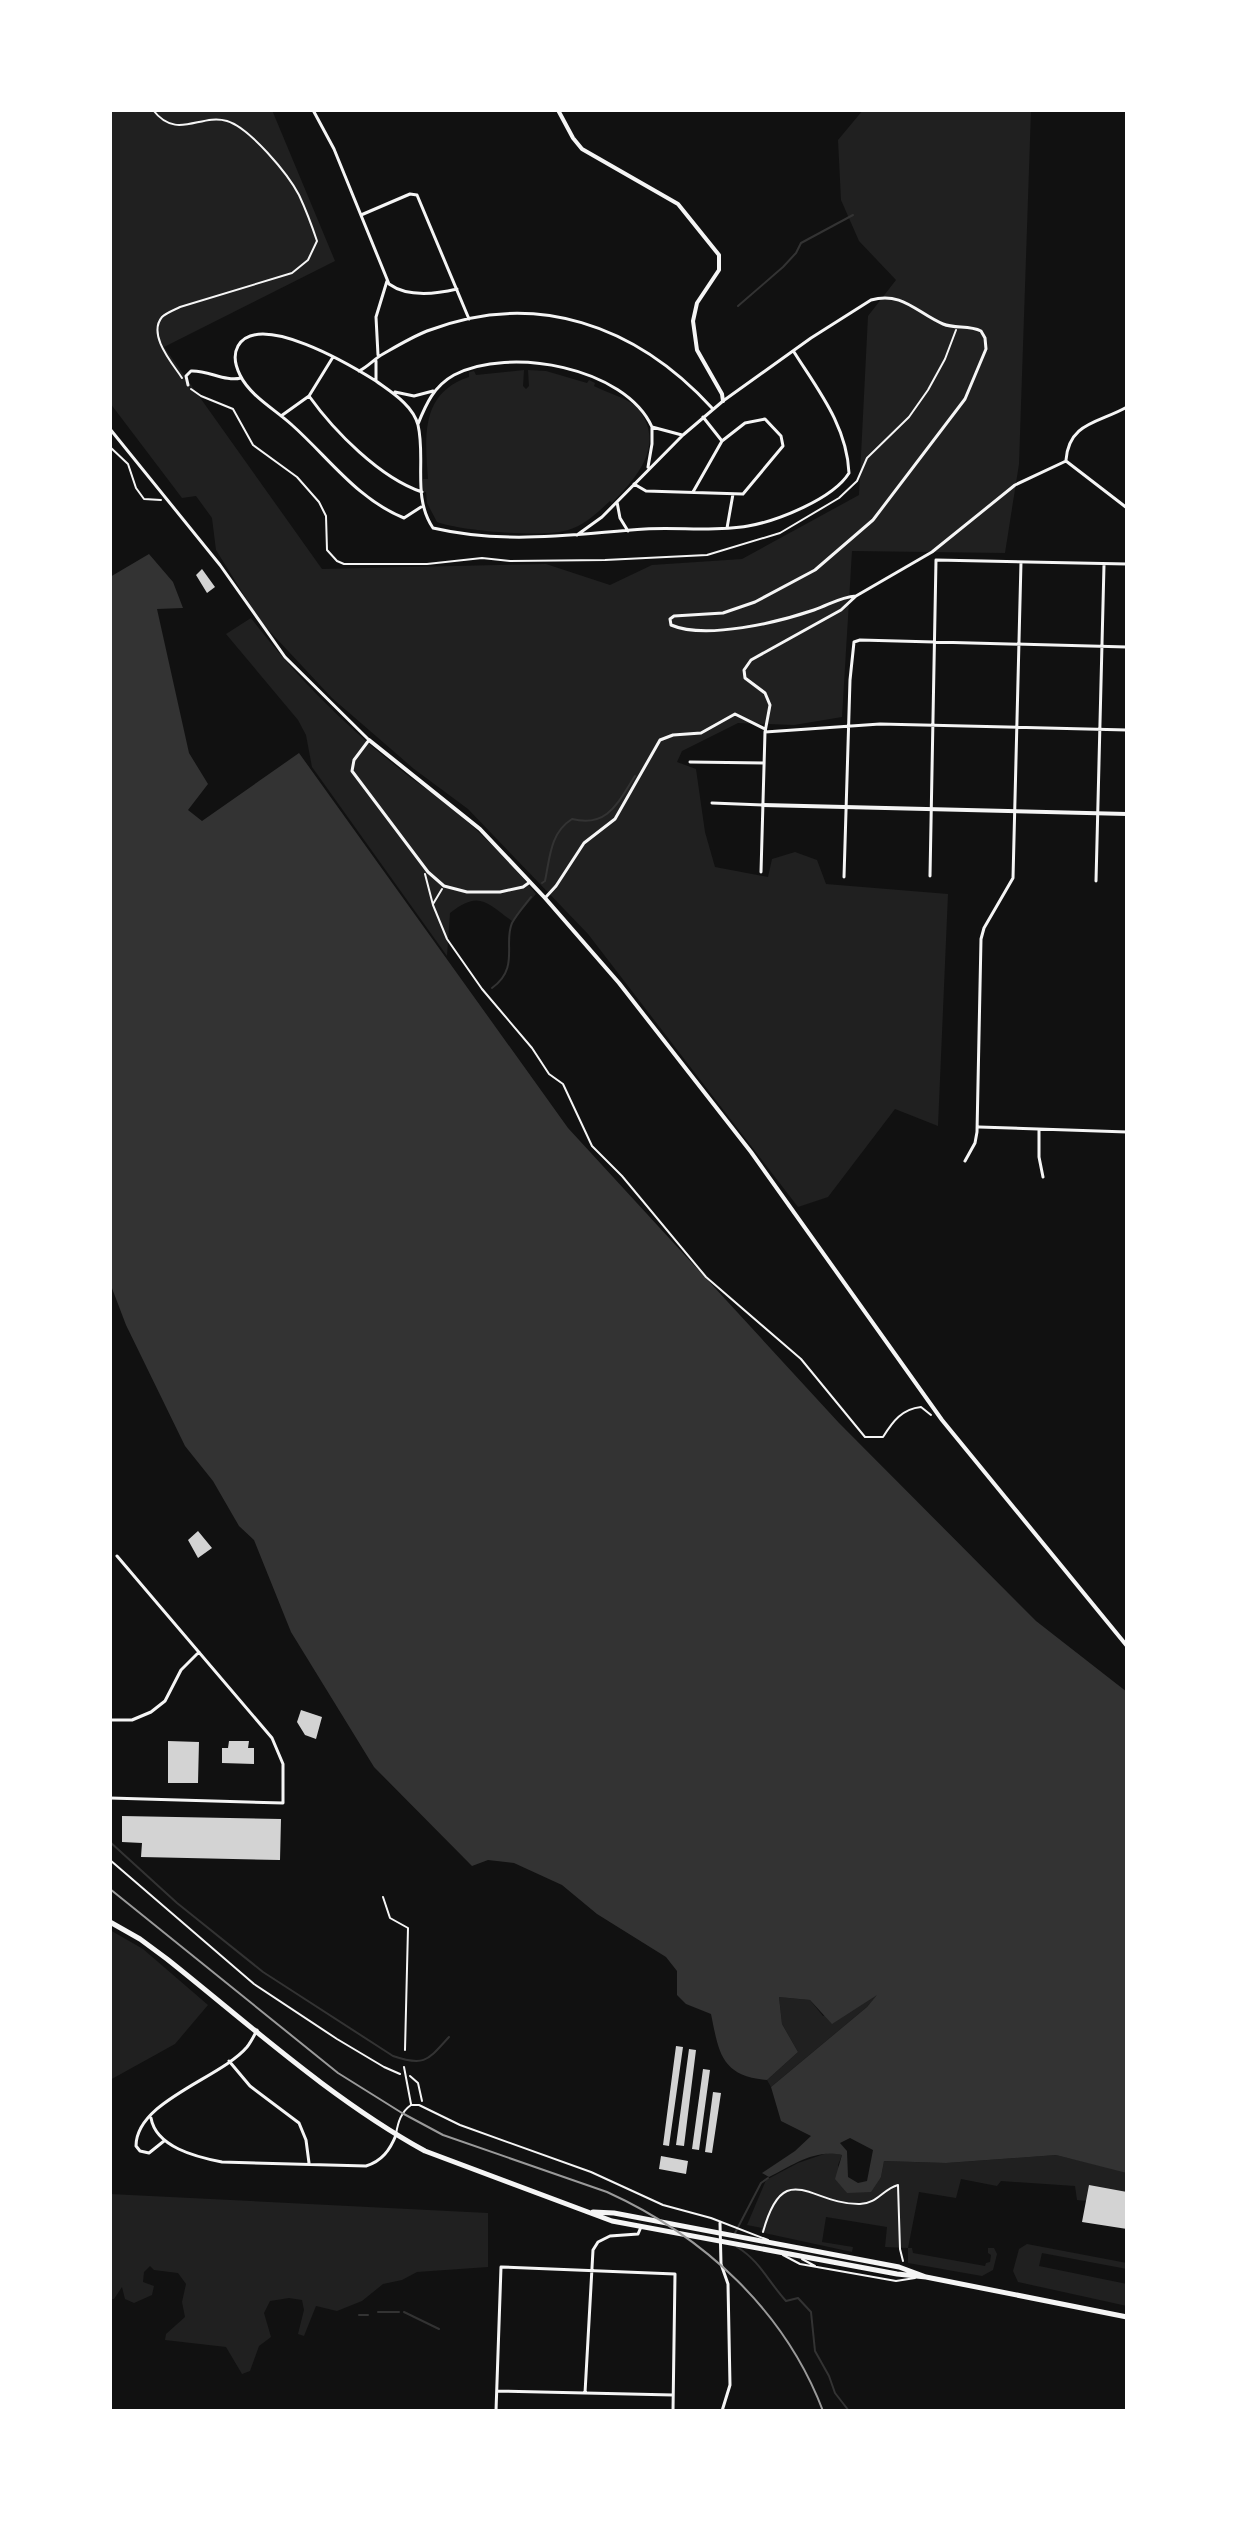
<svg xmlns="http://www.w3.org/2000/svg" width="1237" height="2521" viewBox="0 0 1237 2521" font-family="Raleway,sans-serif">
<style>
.green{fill:#202020}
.water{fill:#333;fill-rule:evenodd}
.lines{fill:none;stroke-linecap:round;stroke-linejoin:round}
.stream{stroke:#333;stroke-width:2}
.building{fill:#d3d3d3}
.path{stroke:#f5f5f5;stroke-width:2}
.service{stroke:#f5f5f5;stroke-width:2}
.minor{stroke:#f5f5f5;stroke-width:3}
.tertiary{stroke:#f5f5f5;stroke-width:4}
.primary{stroke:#f5f5f5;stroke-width:5}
.rail{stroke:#9a9a9a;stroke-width:2}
</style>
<rect width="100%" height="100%" fill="#111"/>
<!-- green -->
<path class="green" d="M 110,110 L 272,110 L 335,261 L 164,347 L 322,569 L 546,564 L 610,585 L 652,565 L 742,559 L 859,495 L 868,316 L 896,280 L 859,241 L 841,200 L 838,140 L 863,110 L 1031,110 L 1019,464 L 1005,553 L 852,551 L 842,717 L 794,725 L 738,723 L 682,751 L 677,762 L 696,769 L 705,832 L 715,867 L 768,877 L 772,859 L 795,852 L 817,860 L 826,884 L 948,894 L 938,1126 L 895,1109 L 828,1197 L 798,1207 L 588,934 L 468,809 L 414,769 L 332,698 L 260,621 L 216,550 L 212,518 L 196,496 L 182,498 L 110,403 Z
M 524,370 L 523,386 L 526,389 L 529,386 L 528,370 L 546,371 L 587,383 L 589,380 L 595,383 L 594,386 C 610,394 624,397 636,406 C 640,410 644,417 646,422 C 659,454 633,481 612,503 L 610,501 C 597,513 585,525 568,530 C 544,538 461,531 437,522 L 427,503 L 426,492 L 423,492 L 423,479 L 428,479 C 425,437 420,393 469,377 L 469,372 L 474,371 L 476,375 Z
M 251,618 C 293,673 342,723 396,766 C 410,778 426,788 440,799 C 476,827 508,859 536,894 L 512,921 C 486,902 479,890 450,913 L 447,956 L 312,767 L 306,735 L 298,720 L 226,634 Z
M 110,1930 L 143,1949 L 208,2005 L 175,2044 L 110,2080 Z
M 880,1992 L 867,2007 L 771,2087 L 767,2080 L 798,2052 L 782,2024 L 779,1997 L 810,2000 L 823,2016 Z
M 830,2152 L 842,2155 L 838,2165 L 847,2193 L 881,2177 L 884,2161 L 946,2163 L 1056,2155 L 1127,2172 L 1127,2194 L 1086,2201 L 1077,2200 L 1075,2186 L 1001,2181 L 997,2186 L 961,2179 L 956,2198 L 919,2192 L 908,2248 L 912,2248 L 913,2253 L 985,2266 L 986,2263 L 990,2262 L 991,2255 L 988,2253 L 988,2248 L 994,2248 L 997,2254 L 993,2270 L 982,2276 L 908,2263 L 908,2248 L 885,2247 L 887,2227 L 826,2217 L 822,2242 L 853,2247 L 852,2252 L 760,2232 L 762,2228 L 747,2225 L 766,2180 L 798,2163 Z
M 110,2194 L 488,2213 L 488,2267 L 417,2272 L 402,2280 L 383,2284 L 362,2301 L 337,2311 L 316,2306 L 304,2336 L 298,2334 L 304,2310 L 302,2300 L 289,2298 L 270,2301 L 264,2313 L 271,2337 L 259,2346 L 250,2371 L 242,2374 L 226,2347 L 165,2340 L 166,2334 L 185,2317 L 182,2302 L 186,2284 L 178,2273 L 154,2270 L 150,2266 L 144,2272 L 143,2282 L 154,2286 L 152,2295 L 134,2303 L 125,2299 L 122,2287 L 114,2299 L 110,2299 Z
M 1027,2244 L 1127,2263 L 1127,2269 L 1042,2253 L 1039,2266 L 1127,2284 L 1127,2306 L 1018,2282 L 1013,2271 L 1019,2249 Z"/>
<!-- water -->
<path class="water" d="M 149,554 L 173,582 L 183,608 L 157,609 L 189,753 L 208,784 L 188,810 L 202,821 L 299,753 L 568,1128 L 839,1423 L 1036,1621 L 1127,1692 L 1127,2173 L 1056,2155 L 946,2163 L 884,2161 L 881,2177 L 871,2192 L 847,2193 L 835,2179 L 842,2155 C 816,2148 791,2166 769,2177 L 762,2173 L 795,2151 L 811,2136 L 781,2121 L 771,2087 L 867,2007 L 877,1995 L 832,2024 L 810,2000 L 779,1997 L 782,2024 L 798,2052 L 767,2080 C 721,2076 719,2053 711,2014 L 686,2004 L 677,1995 L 677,1971 L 666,1957 L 597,1914 L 562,1885 L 514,1863 L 488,1860 L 472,1866 L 374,1767 L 291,1632 L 254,1540 L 239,1526 L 213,1481 L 185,1446 L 126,1325 L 110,1283 L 110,577 ZM 850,2138 L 873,2150 L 867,2181 L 858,2183 L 848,2177 L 847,2151 L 840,2143 Z"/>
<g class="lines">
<!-- stream -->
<path class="stream" d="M 738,306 L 783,267 L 796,253 L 801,243 L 853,215
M 542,883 L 545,881 C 550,857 550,833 572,819 C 608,828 618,802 635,776
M 492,988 C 520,968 503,943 512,923 C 517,914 525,905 531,897
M 110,1842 L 177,1903 L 263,1972 L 393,2056 C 425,2067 428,2060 449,2037
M 735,2233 L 761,2183 L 768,2178
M 737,2247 C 760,2261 767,2280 786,2301 L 798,2298 L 811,2312 L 815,2351 L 829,2376 L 835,2393 L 849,2411
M 378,2312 L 399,2312
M 404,2312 L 439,2329
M 359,2315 L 368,2315"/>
</g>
<!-- building -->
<path class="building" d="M 202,569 L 215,587 L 207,593 L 196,575 Z
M 198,1531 L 212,1548 L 198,1558 L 188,1540 Z
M 301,1710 L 322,1717 L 316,1739 L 305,1735 L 297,1722 Z
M 168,1741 L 199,1742 L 198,1783 L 168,1783 Z
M 229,1741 L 249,1741 L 248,1748 L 254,1748 L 254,1764 L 222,1763 L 222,1748 L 228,1748 Z
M 122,1816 L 281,1819 L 280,1860 L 141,1857 L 142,1843 L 122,1842 Z
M 676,2046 L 683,2047 L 669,2146 L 663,2145 Z
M 689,2049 L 696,2050 L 684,2146 L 676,2145 Z
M 703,2069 L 710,2070 L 699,2150 L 692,2149 Z
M 713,2092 L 721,2093 L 712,2153 L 705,2152 Z
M 661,2156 L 688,2161 L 686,2174 L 659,2169 Z
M 1089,2185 L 1127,2192 L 1127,2229 L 1082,2222 Z"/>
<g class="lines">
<!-- path -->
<path class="path" d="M 153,110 C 177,141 200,113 227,121 C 250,128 288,174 299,195 C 306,210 312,226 317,241 L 308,260 L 292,273 L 180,307 C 174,310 166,313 162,317 C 147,335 173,364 182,378
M 191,389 L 201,396 L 233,409 L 253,445 L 297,477 L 319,502 L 326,516 L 327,550 L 337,561 L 344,564 L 427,564 L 482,558 L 510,561 L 605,560 L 707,555 L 780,533 L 839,498 L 857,481 L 867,458 L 909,417 L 928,390 L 945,359 L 956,330
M 110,447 L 128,464 L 136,488 L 144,499 L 161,500
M 425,874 L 433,905 L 447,939 L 482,989 L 532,1048 L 549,1074 L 563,1084 L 592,1146 L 622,1176 L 706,1277 L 801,1359 L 865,1437 L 883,1437 C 893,1421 902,1409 921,1407 L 931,1415
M 433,904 L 442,889
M 110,1860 L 254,1984 L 337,2039 L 384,2067 L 400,2074
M 410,2076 L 418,2083 L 422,2101
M 763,2232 C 784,2156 811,2205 860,2204 C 877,2204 883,2189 898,2185 L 900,2249 L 903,2261"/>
<!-- service -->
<path class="service" d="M 383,1897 L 390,1918 L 408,1928 L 405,2050
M 404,2067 L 411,2104
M 396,2134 C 398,2122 401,2112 411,2105 L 419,2105 L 460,2125 L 591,2172 L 663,2205 L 711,2218 L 768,2240
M 783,2255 L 800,2264 L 896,2281 L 915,2278
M 802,2259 L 815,2266"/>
<!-- minor -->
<path class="minor" d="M 313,110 L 334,149 L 389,284 C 407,297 436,294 457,289
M 361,215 L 410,194 L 417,195 L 469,319
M 378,355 L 376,317 L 387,281
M 376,361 L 376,381 C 391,392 413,405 418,425 C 426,459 412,497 433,528 C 506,545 572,534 645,529 C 679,527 715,532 748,526 C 777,521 833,499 849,473 C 847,426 818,390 794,352
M 359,371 C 369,366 374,359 383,354 C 397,346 412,337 427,331 C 535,289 636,325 712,408
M 376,381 C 352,366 259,310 238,346 C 233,355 235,365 240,375 C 250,396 276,410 292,425 C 329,458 357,499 404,518 L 421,507
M 188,385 L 186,376 L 191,371 C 208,370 225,382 241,378
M 395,392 L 414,396 L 433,391
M 309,396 C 334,431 380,478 422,492
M 281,416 L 309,396 L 333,357
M 703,417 L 722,441
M 418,424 C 426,404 434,386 454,375 C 509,346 625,367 652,427 L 682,435
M 110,429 L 220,565 L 285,657 L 369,740 L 354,760 L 352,771 L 428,872 L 444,886 L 467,892 L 500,892 L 523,887 L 530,882
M 1066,460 C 1069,422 1099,423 1127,407
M 648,467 L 652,444 L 652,427
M 634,484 L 646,491 L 743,494 L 783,446 L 781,436 L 765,419 L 745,423 L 722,441 L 693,492
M 617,502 L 620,518 L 628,531
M 727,528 L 733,494
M 577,535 L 602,517 L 683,435 L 723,401 L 811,338 L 871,300 C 902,291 917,313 943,324 C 955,329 969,325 981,331 L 985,338 L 986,349 L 965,399 L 873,520 L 815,570 L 755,602 L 723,613 L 674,616 L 670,619 L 671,625 C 706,640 779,622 814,610 C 829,605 840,597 856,596 L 932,552 L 1015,485 L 1066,461 L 1127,508
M 765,732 L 880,724 L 1127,730
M 690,762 L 764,763
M 712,803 L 763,805
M 761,872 L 765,732 L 770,705 L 765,693 L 745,678 L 744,670 L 751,660 L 841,610 L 856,596
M 930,876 L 936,560 L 1127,564
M 844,877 L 850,680 L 854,642 L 860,640 L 1127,647
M 1096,881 L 1104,565
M 545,898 L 556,886 L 584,843 L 615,819 L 660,740 L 673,735 L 701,733 L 735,714 L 765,729
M 979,1127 L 1127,1132
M 1039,1130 L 1039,1157 L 1043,1177
M 965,1161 L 975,1143 L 977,1132 L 981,939 L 984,928 L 1013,878 L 1021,562
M 110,1720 L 132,1720 L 151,1712 L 165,1701 L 181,1670 L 199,1652
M 110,1798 L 283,1803 L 283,1764 L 272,1738 L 117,1556
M 229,2061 L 250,2086 L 299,2123 L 306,2140 L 309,2163
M 151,2118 C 156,2147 196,2157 222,2162 L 366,2166 C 382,2161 390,2150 396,2135
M 164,2141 L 149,2153 L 140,2151 L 136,2146 C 136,2101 221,2078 247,2047 C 251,2042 254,2036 257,2030
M 720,2223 L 721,2264 L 728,2284 L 730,2385 L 722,2411
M 497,2391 L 673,2395
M 585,2393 L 593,2250 L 598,2242 L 610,2236 L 638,2234 L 641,2227
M 496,2411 L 501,2267 L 675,2274 L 673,2411"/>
<!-- tertiary -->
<path class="tertiary" d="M 558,110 L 573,138 L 582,149 L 678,204 L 719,255 L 719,270 L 697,303 L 693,321 L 697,350 L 722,394 L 723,401
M 369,740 L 480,829 L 545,898 L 619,983 L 751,1152 L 942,1420 L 1127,1646
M 763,805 L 1127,814"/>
<!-- primary -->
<path class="primary" d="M 110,1922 L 140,1939 L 167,1959 C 250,2025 331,2099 425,2151 L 612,2221 L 897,2274 L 926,2277
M 593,2212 L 614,2213 L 899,2267 L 926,2277 L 1127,2317"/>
<!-- rail -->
<path class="rail" d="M 110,1889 L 338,2073 L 402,2113 L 443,2135 L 607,2192 C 704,2236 785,2311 823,2411"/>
</g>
<!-- border -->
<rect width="1237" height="2521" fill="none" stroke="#ffffff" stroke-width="224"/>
</svg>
